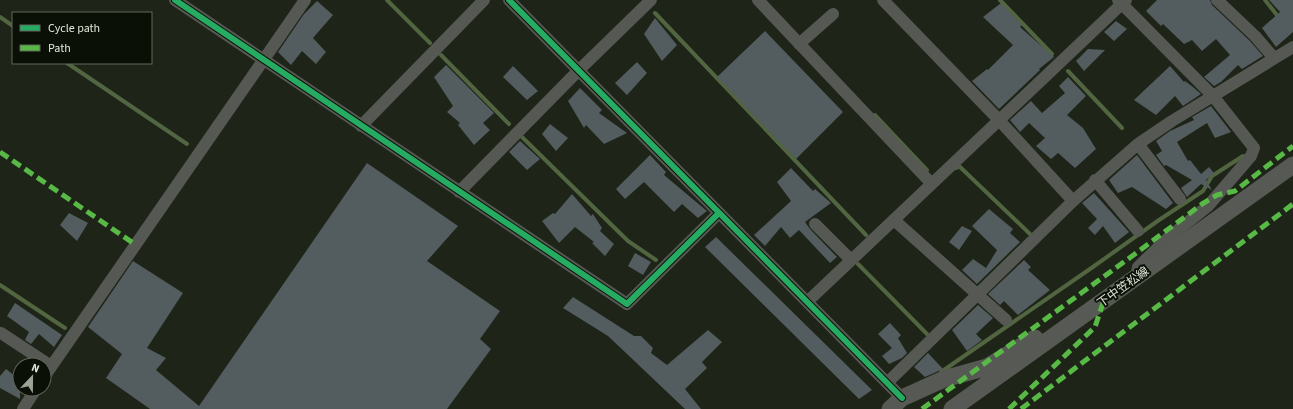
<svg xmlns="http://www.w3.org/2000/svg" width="1293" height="409" viewBox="0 0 1293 409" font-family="'Source Sans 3','Noto Sans JP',sans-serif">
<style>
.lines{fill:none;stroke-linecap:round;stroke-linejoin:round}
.stream{stroke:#516540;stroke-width:4}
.building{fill:#535c5e}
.minor{stroke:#555853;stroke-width:12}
.secondary{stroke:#575a54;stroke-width:17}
.quiet{stroke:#58b947;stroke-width:5;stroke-dasharray:10 5;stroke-linecap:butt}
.cycleway-casing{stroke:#0b1006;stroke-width:8}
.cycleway{stroke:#26ab63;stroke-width:6}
.labels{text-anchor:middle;stroke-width:4;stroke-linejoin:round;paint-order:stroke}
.street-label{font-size:12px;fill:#dfe7d9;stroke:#0b1006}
</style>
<rect width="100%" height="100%" fill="#1e2418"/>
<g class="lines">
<!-- stream -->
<path class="stream" d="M 387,0 L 430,43
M 1000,0 L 1052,54
M 1265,0 L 1280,19
M 655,13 L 866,235
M 0,17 L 13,26
M 441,55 L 509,124
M 67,63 L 187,144
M 1068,71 L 1122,128
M 875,115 L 927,170
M 522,137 L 628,241 L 656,260
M 956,168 L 959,166 L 1030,234
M 858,264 L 927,334
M 0,285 L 65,328
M 941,372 L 1090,269 L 1159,220 L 1203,191 L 1212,176 L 1243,156"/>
</g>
<!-- building -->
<path class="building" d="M 1157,0 L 1210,0 L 1212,5 L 1250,41 L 1263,56 L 1242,69 L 1238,65 L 1221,82 L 1214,86 L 1204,77 L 1230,55 L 1216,39 L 1202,51 L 1192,40 L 1184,44 L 1163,24 L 1161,26 L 1146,11 Z
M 1269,0 L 1293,0 L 1293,32 L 1276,47 L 1262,28 L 1280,12 Z
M 317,1 L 333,15 L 313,38 L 326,52 L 316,64 L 302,51 L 291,65 L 278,52 L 304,14 Z
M 1001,3 L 1022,25 L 1020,27 L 1054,57 L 1039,69 L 1040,70 L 999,109 L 972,81 L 987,69 L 988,70 L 1013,45 L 983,17 Z
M 655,18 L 677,45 L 662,61 L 644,34 Z
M 1116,21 L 1127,29 L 1114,41 L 1104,32 Z
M 765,31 L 843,112 L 796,159 L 717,77 Z
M 1088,49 L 1105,50 L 1084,71 L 1076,61 Z
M 637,62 L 647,73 L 627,95 L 615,83 Z
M 446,65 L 494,113 L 483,123 L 490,130 L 474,145 L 458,125 L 460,123 L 447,112 L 453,106 L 434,77 Z
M 513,66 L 538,91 L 527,100 L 503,77 Z
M 1170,66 L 1184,82 L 1185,81 L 1193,87 L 1201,94 L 1183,106 L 1175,96 L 1156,115 L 1134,100 Z
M 1068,77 L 1086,96 L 1067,115 L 1083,128 L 1096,149 L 1075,168 L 1058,153 L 1051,159 L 1036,146 L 1045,138 L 1029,123 L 1020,132 L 1010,120 L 1031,101 L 1042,113 L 1065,93 L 1059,86 Z
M 580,88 L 602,110 L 599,113 L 627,133 L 604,144 L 586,125 L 584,128 L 568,101 Z
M 1211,106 L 1231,132 L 1215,138 L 1207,123 L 1177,142 L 1188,161 L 1190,160 L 1201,174 L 1209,167 L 1214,173 L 1206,180 L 1212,190 L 1201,184 L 1187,197 L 1181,188 L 1192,180 L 1166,165 L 1164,166 L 1156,155 L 1162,151 L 1156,141 L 1170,131 L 1194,120 L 1192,117 Z
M 550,124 L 568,138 L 556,151 L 542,134 Z
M 520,141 L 540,159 L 527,170 L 509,152 Z
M 650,155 L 666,172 L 664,175 L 707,211 L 698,218 L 682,204 L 674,212 L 644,182 L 625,199 L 616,189 Z
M 1137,155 L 1173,203 L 1166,209 L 1132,187 L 1118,193 L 1109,180 Z
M 367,163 L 458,226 L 427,261 L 500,311 L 480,339 L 491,349 L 447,409 L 150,409 L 106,378 L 122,354 L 88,327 L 133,261 L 183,293 L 147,348 L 166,358 L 156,370 L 199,406 Z
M 791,168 L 813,191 L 815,189 L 831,203 L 805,222 L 810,229 L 837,257 L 830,263 L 799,230 L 790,238 L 781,227 L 765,246 L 754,235 L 791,201 L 777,182 Z
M 1094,193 L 1129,232 L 1115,243 L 1103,226 L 1095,235 L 1088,228 L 1097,219 L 1082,203 Z
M 572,194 L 591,216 L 593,214 L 602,228 L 600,231 L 614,244 L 605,256 L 592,243 L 594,242 L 575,227 L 559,243 L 542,221 L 553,213 L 555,214 Z
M 989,209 L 1013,229 L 1010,233 L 1020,242 L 977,284 L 962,270 L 973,259 L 986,268 L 997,250 L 972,226 Z
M 69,213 L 88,223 L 77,241 L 60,225 Z
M 962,226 L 972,231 L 959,250 L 949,242 Z
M 716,237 L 872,390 L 859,399 L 705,247 Z
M 635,253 L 651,262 L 643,275 L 628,266 Z
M 1024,260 L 1031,267 L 1028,270 L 1050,290 L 1018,315 L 1004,301 L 1000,305 L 988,294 Z
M 573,297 L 634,336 L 641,336 L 653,348 L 651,353 L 667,365 L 708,330 L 722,342 L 702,362 L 707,368 L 685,389 L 701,409 L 685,409 L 608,336 L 563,308 Z
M 15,303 L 62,335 L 54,347 L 39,334 L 31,344 L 25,340 L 29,332 L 7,316 Z
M 978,305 L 993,318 L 976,334 L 982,340 L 967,351 L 952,330 Z
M 890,323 L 901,335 L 898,338 L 907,353 L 902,358 L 889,364 L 882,356 L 892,348 L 878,334 Z
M 928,353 L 943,369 L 925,377 L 914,367 Z
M 6,369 L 20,380 L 20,399 L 0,388 L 0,376 Z"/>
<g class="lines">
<!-- minor -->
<path class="minor" d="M 175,0 L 627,304 L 719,213
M 509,0 L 902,398
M 758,0 L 931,183
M 883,0 L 999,120 L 1073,201
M 1118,0 L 1213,96 L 1254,148 L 1251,156 L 1208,206 L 1168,238 L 1138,267 L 1137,272
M 1217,0 L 1255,36 L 1274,58
M 799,44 L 833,14
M 361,126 L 484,0
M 1138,144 L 1180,199
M 1095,180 L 1138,231
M 459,192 L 578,71 L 651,0
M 894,220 L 1006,320
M 815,224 L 851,260
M 807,302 L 1126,0
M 1,333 L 51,366
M 44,377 L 305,0
M 887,383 L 1073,201 L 1138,144 L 1172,121 L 1293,47
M 23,409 L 36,389"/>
<!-- secondary -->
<path class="secondary" d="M 890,409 L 902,398 L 944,379 L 987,367 L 1035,338
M 952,409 L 1293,165"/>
<!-- quiet -->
<path class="quiet" d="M 0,152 L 136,245
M 922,409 L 1139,251 L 1202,204 L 1217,195 L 1235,191 L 1293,146
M 1009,409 L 1095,327 L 1104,300
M 1021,409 L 1293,204"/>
<defs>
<path id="cycleway" d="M 175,0 L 627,304 L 719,213
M 509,0 L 902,398"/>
</defs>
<!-- cycleway casing -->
<use href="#cycleway" class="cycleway-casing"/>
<!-- cycleway -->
<use href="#cycleway" class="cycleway"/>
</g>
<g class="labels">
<!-- street labels -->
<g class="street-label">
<text transform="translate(1123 287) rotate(-36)" y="4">下中笠松線</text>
</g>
</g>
<!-- legend -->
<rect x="12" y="12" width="140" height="52" fill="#0b1006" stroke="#60665a"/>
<rect x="20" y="25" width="20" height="6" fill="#26ab63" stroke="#60665a"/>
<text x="48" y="32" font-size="12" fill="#dfe7d9">Cycle path</text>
<rect x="20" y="45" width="20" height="6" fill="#58b947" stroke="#60665a"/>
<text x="48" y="52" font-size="12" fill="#dfe7d9">Path</text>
<!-- north arrow -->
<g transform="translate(32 377) rotate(22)"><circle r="19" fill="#0b1006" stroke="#60665a"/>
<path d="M0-3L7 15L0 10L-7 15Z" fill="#9ba395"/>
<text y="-6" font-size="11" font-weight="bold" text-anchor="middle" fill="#dfe7d9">N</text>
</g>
</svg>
